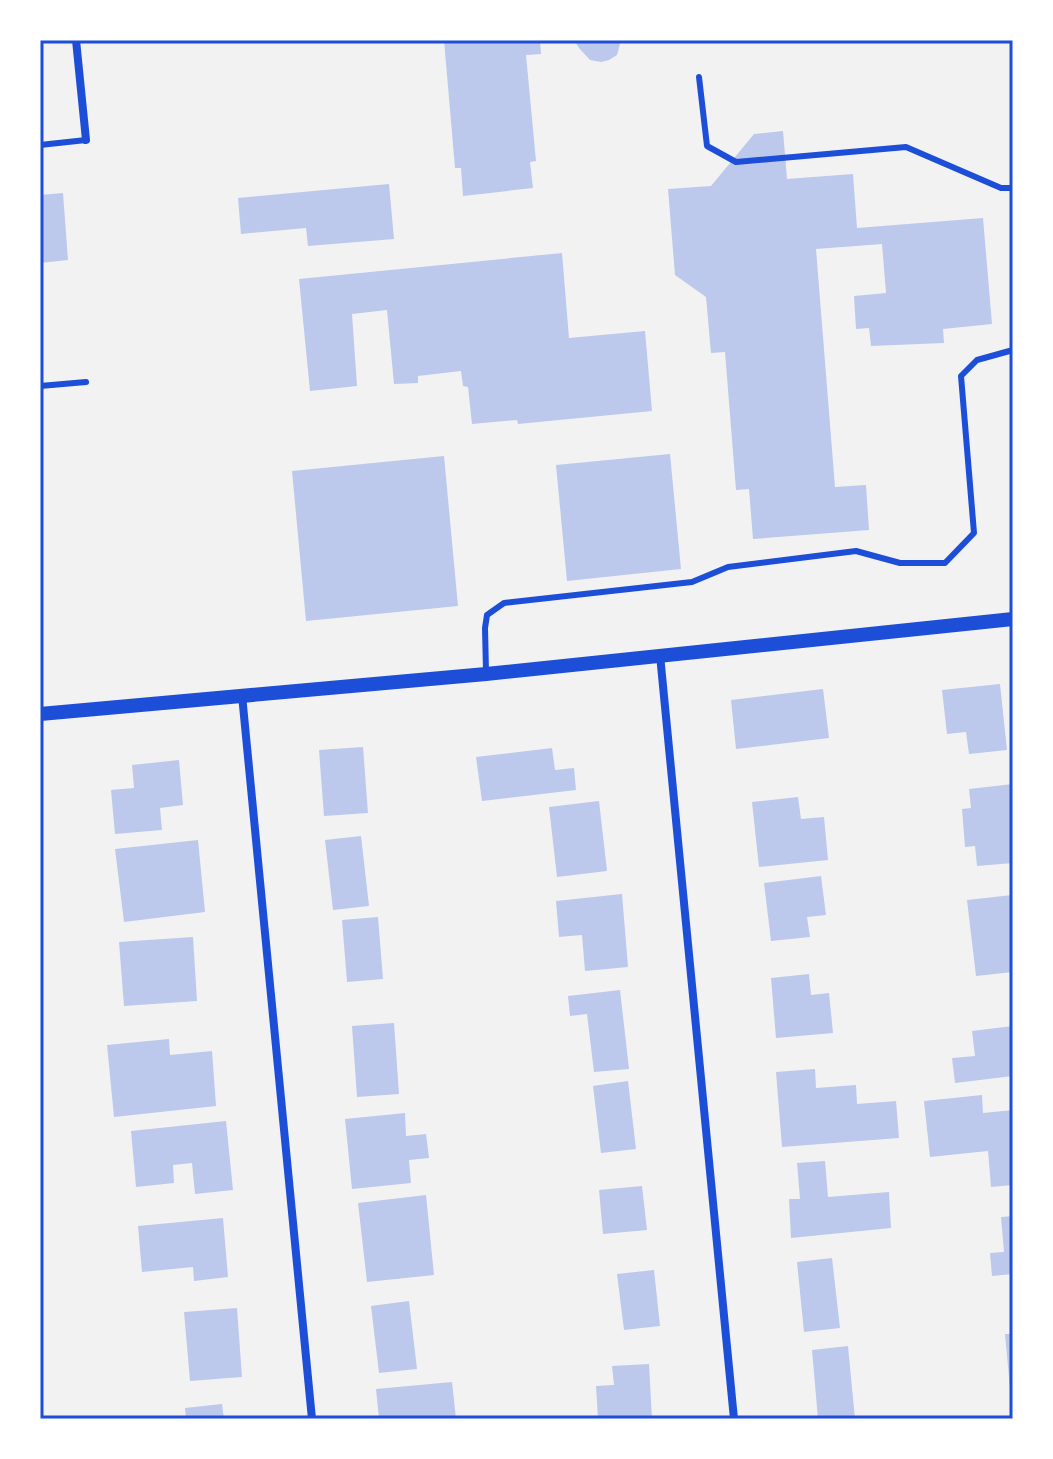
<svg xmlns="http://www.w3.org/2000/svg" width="1053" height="1459" viewBox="0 0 1053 1459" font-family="Merriweather,serif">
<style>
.building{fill:#bdc9ec}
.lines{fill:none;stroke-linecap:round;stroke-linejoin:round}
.service{stroke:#1d4ed8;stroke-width:6}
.minor{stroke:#1d4ed8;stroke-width:8}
.tertiary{stroke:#1d4ed8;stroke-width:14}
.neatline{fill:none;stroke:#1d4ed8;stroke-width:3}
</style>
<rect width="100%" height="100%" fill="#f2f2f2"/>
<!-- building -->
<path class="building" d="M 444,40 L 540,40 L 541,54 L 526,55 L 536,161 L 530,162 L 533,188 L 463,196 L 461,168 L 455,168 Z
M 574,40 L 621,40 L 617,55 L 609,60 L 601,62 L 590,60 L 579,48 Z
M 783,131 L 787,179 L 853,174 L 857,228 L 983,218 L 992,324 L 943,329 L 944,343 L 871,346 L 869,328 L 856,329 L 854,296 L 886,293 L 882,244 L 816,249 L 835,487 L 866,485 L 869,530 L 753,539 L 749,489 L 736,490 L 725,352 L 711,353 L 706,297 L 675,275 L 668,189 L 711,186 L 754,134 Z
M 389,184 L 394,239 L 308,246 L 306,228 L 241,234 L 238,198 Z
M 63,193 L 68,260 L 40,263 L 40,195 Z
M 562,253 L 569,338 L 645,331 L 652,411 L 518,424 L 517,420 L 472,424 L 468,387 L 463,386 L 461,371 L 418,376 L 418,383 L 394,384 L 387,310 L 352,314 L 357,386 L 310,391 L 299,279 Z
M 670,454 L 681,569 L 567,581 L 556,465 Z
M 444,456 L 458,606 L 306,621 L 292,471 Z
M 1000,684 L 1007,750 L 969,754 L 966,732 L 947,734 L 942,690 Z
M 823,689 L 829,738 L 736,749 L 731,700 Z
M 363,747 L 368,813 L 324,816 L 319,750 Z
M 552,748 L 555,770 L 574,768 L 576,790 L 482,801 L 476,757 Z
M 179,760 L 183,805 L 160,808 L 162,830 L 115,834 L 111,790 L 134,788 L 132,765 Z
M 1013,784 L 1013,863 L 977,866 L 975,846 L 965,847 L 962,809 L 971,808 L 969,789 Z
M 798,797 L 801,819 L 824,817 L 828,860 L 759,867 L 752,802 Z
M 599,801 L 607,871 L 557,877 L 549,807 Z
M 361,836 L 369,906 L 333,910 L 325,840 Z
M 198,840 L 205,912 L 124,922 L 115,849 Z
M 821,876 L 826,915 L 807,917 L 810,937 L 771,941 L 764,883 Z
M 622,894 L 628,967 L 585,971 L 582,935 L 559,937 L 556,901 Z
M 1012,895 L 1013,972 L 976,976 L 967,900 Z
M 378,917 L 383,979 L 347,982 L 342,920 Z
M 193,937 L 197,1001 L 124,1006 L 119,942 Z
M 809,974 L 811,995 L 829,993 L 833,1033 L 776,1038 L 771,978 Z
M 620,990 L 629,1069 L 594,1072 L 587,1014 L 570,1016 L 568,996 Z
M 394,1023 L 399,1094 L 357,1097 L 352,1026 Z
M 1013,1026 L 1013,1076 L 955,1083 L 952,1058 L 975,1056 L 972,1031 Z
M 169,1039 L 170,1055 L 212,1051 L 216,1106 L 114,1117 L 107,1045 Z
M 815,1069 L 816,1088 L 856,1085 L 857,1104 L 896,1101 L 899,1138 L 782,1147 L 776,1072 Z
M 628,1081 L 636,1149 L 601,1153 L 593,1086 Z
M 982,1095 L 983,1113 L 1013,1110 L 1013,1185 L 991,1187 L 988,1151 L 930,1157 L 924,1101 Z
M 405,1113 L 406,1136 L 426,1134 L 429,1158 L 409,1160 L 411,1183 L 352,1189 L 345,1119 Z
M 226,1121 L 233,1190 L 195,1194 L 192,1163 L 173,1165 L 174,1183 L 136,1187 L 131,1131 Z
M 825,1161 L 828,1197 L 889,1192 L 891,1228 L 791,1238 L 789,1199 L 800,1199 L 797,1163 Z
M 642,1186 L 647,1230 L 603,1234 L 599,1190 Z
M 426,1195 L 434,1275 L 367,1282 L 358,1203 Z
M 1013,1216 L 1013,1274 L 992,1276 L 990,1253 L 1004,1252 L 1001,1217 Z
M 223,1218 L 228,1277 L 194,1281 L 193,1267 L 142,1272 L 138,1226 Z
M 832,1258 L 840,1328 L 804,1332 L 797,1262 Z
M 654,1270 L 660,1326 L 624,1330 L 617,1274 Z
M 409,1301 L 417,1369 L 379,1373 L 371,1306 Z
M 237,1308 L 242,1377 L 190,1381 L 184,1312 Z
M 1005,1334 L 1013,1334 L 1013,1399 L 1011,1399 Z
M 848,1346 L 855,1419 L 818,1419 L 812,1350 Z
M 649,1364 L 652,1419 L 598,1419 L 596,1386 L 614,1385 L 612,1366 Z
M 452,1382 L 456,1419 L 379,1419 L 376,1389 Z
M 222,1404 L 224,1419 L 186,1419 L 185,1408 Z"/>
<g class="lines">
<!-- service -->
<path class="service" d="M 699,77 L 707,146 L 736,162 L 906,147 L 1001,188 L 1013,188
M 40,145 L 86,140
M 40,386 L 86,382
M 486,672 L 485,628 L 487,615 L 504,603 L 692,582 L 728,567 L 856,551 L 900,563 L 945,563 L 974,533 L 961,376 L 977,360 L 1013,350"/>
<!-- minor -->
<path class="minor" d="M 76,40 L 86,140
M 660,655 L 734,1419
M 242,695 L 312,1419"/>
<!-- tertiary -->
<path class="tertiary" d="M 40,714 L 486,674 L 1013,619"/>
</g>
<!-- border -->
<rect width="1053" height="1459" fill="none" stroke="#ffffff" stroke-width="84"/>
<rect x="42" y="42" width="969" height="1375" class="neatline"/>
</svg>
